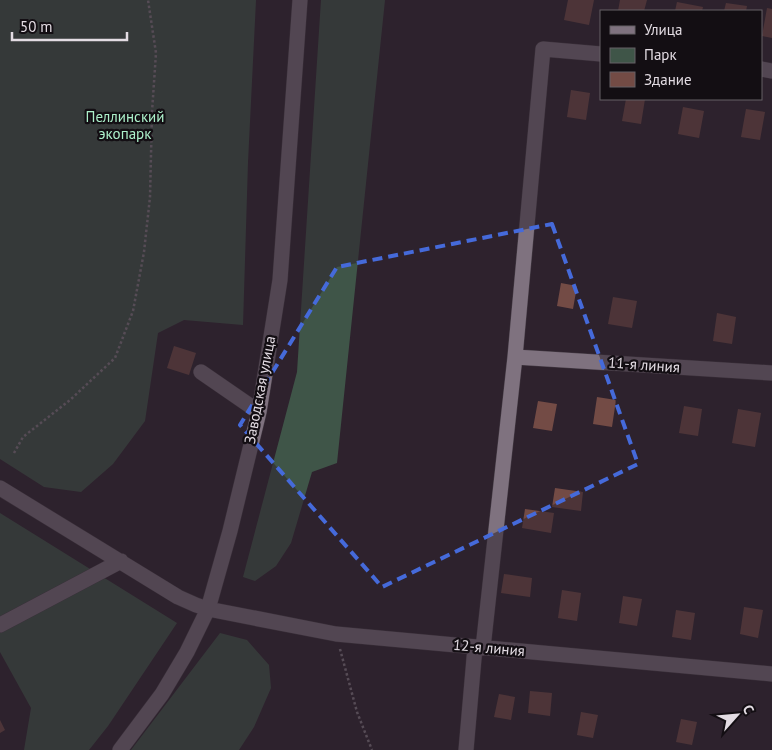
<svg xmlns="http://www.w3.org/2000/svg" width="772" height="750" viewBox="0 0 772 750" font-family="'PT Sans',sans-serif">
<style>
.green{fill:#3f5548}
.building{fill:#734b45}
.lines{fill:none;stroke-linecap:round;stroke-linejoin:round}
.minor-casing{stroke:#473e47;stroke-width:16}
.path{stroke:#887e87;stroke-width:2.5;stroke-dasharray:2.5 2.5;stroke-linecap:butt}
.minor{stroke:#7f727f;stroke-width:15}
.marked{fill:none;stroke:#456ada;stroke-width:4;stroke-dasharray:10 6;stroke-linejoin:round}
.labels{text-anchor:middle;stroke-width:4.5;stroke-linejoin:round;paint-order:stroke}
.park-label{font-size:15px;fill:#acf0ca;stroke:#130e13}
.street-label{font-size:15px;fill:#e3dce3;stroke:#130e13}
</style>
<rect width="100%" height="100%" fill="#2e222d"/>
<!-- green -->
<path class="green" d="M 0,0 L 256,0 L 248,162 L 243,325 L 184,320 L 158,333 L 145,421 L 113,464 L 81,492 L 44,487 L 0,459 Z
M 321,0 L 385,0 L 337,463 L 312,472 L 291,543 L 276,566 L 255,581 L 243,577 L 297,372 Z
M 0,513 L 177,623 L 108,726 L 89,750 L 24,750 L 31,708 L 0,652 Z
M 220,633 L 247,640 L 269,665 L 271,688 L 254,727 L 239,750 L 131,750 Z"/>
<!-- building -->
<path class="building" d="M 568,0 L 594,0 L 589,25 L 564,20 Z
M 620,0 L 647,0 L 644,11 L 618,11 Z
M 677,2 L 703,7 L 702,11 L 675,11 Z
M 726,3 L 747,6 L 746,11 L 724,11 Z
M 767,8 L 772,9 L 772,38 L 762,36 Z
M 571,90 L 590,93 L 586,120 L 567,117 Z
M 626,99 L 645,99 L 641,124 L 622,121 Z
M 683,107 L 704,111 L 699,138 L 678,134 Z
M 746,109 L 765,112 L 760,140 L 741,137 Z
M 561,283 L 577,286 L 573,309 L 557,306 Z
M 613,297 L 637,301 L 632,328 L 608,324 Z
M 717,313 L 736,317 L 732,344 L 713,341 Z
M 174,346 L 196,353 L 189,375 L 167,368 Z
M 597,397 L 616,400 L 612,427 L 593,424 Z
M 538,401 L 557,404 L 552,431 L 533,428 Z
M 684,406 L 702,409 L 698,436 L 679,433 Z
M 738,409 L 761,413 L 755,447 L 732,443 Z
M 555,488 L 583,492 L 581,511 L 552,507 Z
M 525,509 L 554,513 L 551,533 L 522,528 Z
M 504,574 L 532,578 L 530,597 L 501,593 Z
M 562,590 L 581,593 L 577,621 L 558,618 Z
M 623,596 L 642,599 L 637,626 L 619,623 Z
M 744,607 L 763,610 L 758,638 L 740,634 Z
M 676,610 L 695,613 L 691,640 L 672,637 Z
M 530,691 L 552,693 L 550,716 L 528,713 Z
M 499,694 L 515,697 L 511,720 L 494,717 Z
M 581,712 L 598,715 L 593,738 L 577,735 Z
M 681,719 L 697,722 L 692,745 L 676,742 Z
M 0,720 L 5,730 L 0,733 Z"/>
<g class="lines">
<defs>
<path id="minor" d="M 761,69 L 772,71
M 515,357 L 772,373
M 201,372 L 259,412
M 0,488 L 178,597 L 196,605 L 208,609 L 336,634 L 772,674
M 0,625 L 121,561
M 483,648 L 515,357 L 543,49 L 601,54
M 120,750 L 162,694 L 187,652 L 208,609 L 230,531 L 259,412 L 280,280 L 300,0
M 466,750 L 475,647"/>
</defs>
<!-- minor casing -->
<use href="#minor" class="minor-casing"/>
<!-- path -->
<path class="path" d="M 14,453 L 23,437 L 70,400 L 115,358 L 133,311 L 144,252 L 150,197 L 152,112 L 156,53 L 148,0
M 340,649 L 357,712 L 372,750"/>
<!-- minor -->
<use href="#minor" class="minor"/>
</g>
<!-- marked area -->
<path d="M0 0H772V750H0ZM 552,224 L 638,464 L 382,587 L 240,425 L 337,267 Z" fill="#2e222d" fill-opacity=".55" fill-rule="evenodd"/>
<path class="marked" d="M 552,224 L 638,464 L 382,587 L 240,425 L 337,267 Z"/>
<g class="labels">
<!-- park labels -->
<g class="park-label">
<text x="125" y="122">Пеллинский<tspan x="125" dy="17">экопарк</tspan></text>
</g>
<!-- street labels -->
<g class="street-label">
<text transform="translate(644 365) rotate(4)" y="5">11-я линия</text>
<text transform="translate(260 390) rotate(-79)" y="5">Заводская улица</text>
<text transform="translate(489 648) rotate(5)" y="5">12-я линия</text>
</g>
</g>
<!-- legend -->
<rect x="600" y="10" width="162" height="90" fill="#130e13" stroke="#666066"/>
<rect x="610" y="26" width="25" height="8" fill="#7f727f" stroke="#666066"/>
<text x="644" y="35" font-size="15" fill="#e3dce3">Улица</text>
<rect x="610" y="48" width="25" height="15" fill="#3f5548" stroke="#666066"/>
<text x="644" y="60" font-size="15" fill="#e3dce3">Парк</text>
<rect x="610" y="72" width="25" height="15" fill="#734b45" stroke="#666066"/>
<text x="644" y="85" font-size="15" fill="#e3dce3">Здание</text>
<!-- north arrow -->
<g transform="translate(737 715) rotate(63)" stroke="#130e13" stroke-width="4" paint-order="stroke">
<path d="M0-4L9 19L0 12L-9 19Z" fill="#e3dce3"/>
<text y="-8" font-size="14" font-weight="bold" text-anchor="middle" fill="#e3dce3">С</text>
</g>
<!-- scale -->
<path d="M12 32v8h115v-8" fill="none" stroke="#e3dce3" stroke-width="2.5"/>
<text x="20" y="32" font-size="15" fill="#e3dce3" stroke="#130e13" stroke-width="4" paint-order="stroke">50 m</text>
</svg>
